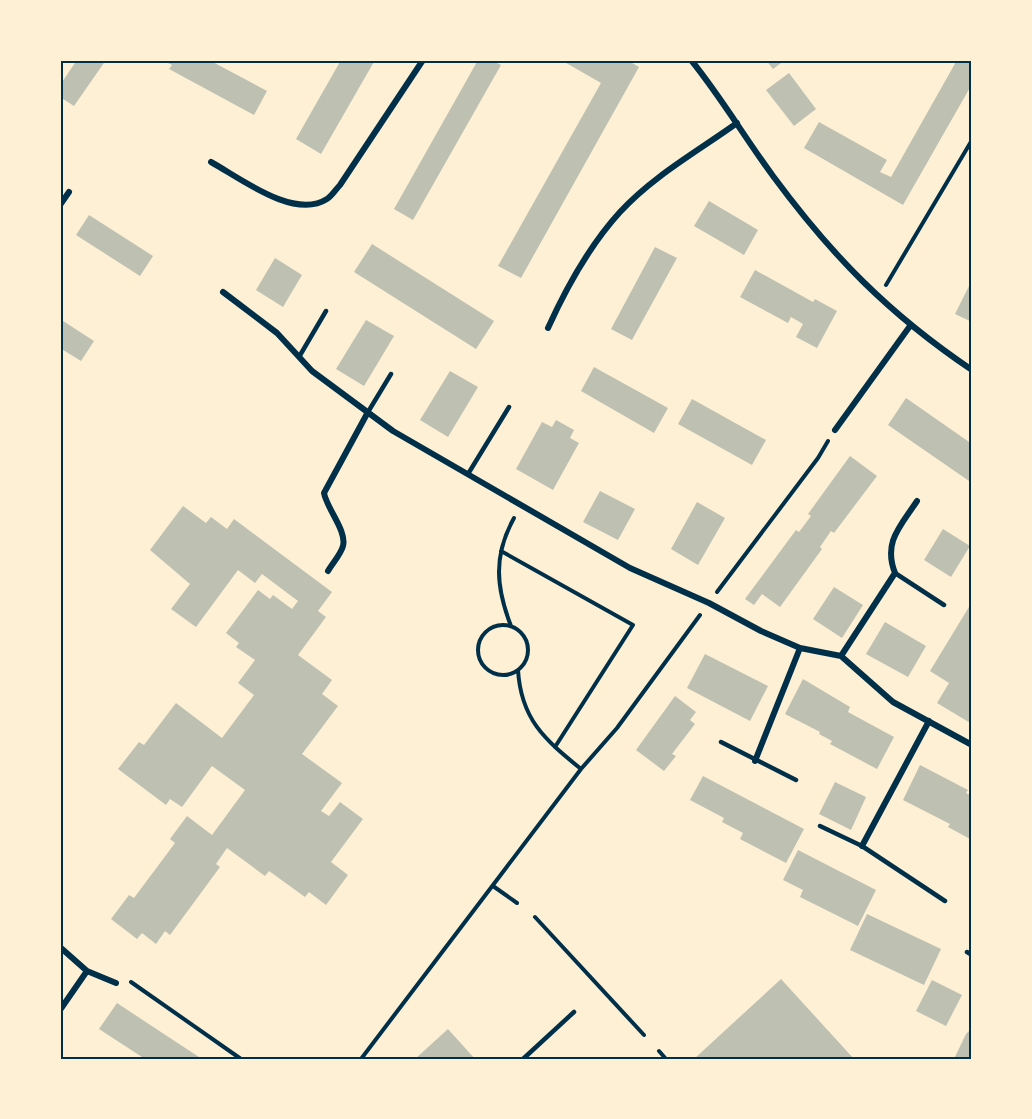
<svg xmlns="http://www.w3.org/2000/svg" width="1032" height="1119" viewBox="0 0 1032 1119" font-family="Karla,sans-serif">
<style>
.building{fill:#bec0b2}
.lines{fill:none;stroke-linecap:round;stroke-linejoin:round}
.path{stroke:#003049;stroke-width:4}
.service{stroke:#003049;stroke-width:4.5}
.minor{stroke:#003049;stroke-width:6}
.neatline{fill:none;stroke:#003049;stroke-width:2}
</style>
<rect width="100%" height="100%" fill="#fdf0d5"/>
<!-- building -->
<path class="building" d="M 77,60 L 106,60 L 74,106 L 60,97 L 60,85 Z
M 162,60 L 209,60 L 267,91 L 254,115 L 169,69 L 172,65 Z
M 341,60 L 375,60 L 321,154 L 296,139 Z
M 478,60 L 491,60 L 501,65 L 413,220 L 394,209 Z
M 561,60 L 627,60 L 639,67 L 521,278 L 498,266 L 601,83 Z
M 766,60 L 785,60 L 773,69 Z
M 957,60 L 972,60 L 972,84 L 903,205 L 804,148 L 819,122 L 887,160 L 880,172 L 891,177 Z
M 789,73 L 816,109 L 794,126 L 766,90 Z
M 709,201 L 758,230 L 744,255 L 694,226 Z
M 89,215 L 153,256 L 140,276 L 76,235 Z
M 372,244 L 494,321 L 476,349 L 354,272 Z
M 655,247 L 677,258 L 632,340 L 611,329 Z
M 275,258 L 302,275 L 283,307 L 256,290 Z
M 755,270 L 813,302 L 815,299 L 837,311 L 817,348 L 796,337 L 803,324 L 791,317 L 788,323 L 740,297 Z
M 969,286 L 972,287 L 972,322 L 955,314 Z
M 60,319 L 94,341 L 81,361 L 60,348 Z
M 366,320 L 394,336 L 364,386 L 336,369 Z
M 594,367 L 668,408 L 654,433 L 581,391 Z
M 450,371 L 478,387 L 448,437 L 420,420 Z
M 906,398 L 972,444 L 972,483 L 888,425 Z
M 692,399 L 766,440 L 752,465 L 678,424 Z
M 556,420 L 574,430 L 570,438 L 579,443 L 553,490 L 516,469 L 542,422 L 552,427 Z
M 850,456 L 877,476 L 834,533 L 831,531 L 820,547 L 822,549 L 780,607 L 762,594 L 754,605 L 745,599 L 796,530 L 799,532 L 811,516 L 808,514 Z
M 600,491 L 635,509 L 618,540 L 583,522 Z
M 697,502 L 725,518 L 698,565 L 671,549 Z
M 183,506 L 206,523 L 211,517 L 227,529 L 234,519 L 332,592 L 318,611 L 326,617 L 298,655 L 332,680 L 322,694 L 338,706 L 302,754 L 342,783 L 321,811 L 329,816 L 340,802 L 363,819 L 331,862 L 348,875 L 326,905 L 309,892 L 305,897 L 269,871 L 265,876 L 227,848 L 216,864 L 220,867 L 170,935 L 165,931 L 156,944 L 142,933 L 137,939 L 111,919 L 129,895 L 134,898 L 175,843 L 170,839 L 187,816 L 212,835 L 245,790 L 212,766 L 182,807 L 170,799 L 166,805 L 118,769 L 139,742 L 144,745 L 176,703 L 222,738 L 254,695 L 238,683 L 255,660 L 236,647 L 239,643 L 226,633 L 258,590 L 270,599 L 273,595 L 292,609 L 298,601 L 262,574 L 255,583 L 238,570 L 196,627 L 171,609 L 190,584 L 150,550 Z
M 943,529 L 970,546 L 951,577 L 924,560 Z
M 834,587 L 863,605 L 842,638 L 813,619 Z
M 972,602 L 972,724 L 937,703 L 949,683 L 930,671 Z
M 885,622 L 926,646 L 908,677 L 866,654 Z
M 705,654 L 768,686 L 750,721 L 687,688 Z
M 803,679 L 850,707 L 848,712 L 894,737 L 877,769 L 830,744 L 832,741 L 819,734 L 820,732 L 785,714 Z
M 675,696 L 696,712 L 690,720 L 695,724 L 672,754 L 676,756 L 664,771 L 636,750 Z
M 920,765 L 968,790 L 966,793 L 972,796 L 972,840 L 948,827 L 950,824 L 903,800 Z
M 703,776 L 804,829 L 786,863 L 740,839 L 743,833 L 722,822 L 724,818 L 690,800 Z
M 835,782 L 866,797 L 851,830 L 819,814 Z
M 798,850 L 876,890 L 858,926 L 800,897 L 803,890 L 783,880 Z
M 867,914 L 941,949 L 924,985 L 850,950 Z
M 781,979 L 854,1059 L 694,1059 Z
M 932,980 L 962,995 L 946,1026 L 916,1011 Z
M 117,1003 L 167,1036 L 202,1059 L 145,1059 L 99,1029 Z
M 972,1028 L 972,1059 L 954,1059 L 966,1034 Z
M 448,1029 L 475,1059 L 415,1059 Z"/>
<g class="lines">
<!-- path -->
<path class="path" d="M 886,285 L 972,140
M 501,551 L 633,625 L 555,747
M 717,592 L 818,458 L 828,441
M478 650a25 25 0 1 1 50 0a25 25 0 1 1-50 0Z
M 511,626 C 496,587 493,556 514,518
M 518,670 C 521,719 544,739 581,769
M 493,886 L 517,903
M 535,917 L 644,1035
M 131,982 L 241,1059
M 659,1051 L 666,1059
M 361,1059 L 581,769 L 617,728 L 700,615"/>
<!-- service -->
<path class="service" d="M 299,357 L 326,311
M 368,412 L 391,374
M 468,474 L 509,407
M 895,573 L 944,605
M 721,742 L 796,780
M 820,826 L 862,846 L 945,901
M 967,952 L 972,955
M 523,1059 L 574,1012"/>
<!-- minor -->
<path class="minor" d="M 691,60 C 721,97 745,138 773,176 C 832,256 889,314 972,370
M 211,162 C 240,178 294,220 327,199 C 332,196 336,189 340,185 L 423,60
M 60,205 L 69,192
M 223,292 L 277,333 L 312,371 L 393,431 L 630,568 L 709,603 L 761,631 L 800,648 L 841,656 L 893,702 L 972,745
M 548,328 C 567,286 589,246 620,212 C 653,176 698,151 737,123
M 835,430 L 910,326
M 328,571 C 332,564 341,554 343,546 C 347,531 327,509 324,493 L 368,412
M 841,656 L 895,573 C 883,542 900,527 917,501
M 755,761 L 800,648
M 862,846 L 929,721
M 61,948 L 87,971 L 116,983
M 60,1010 L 87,971"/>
</g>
<!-- border -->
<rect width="1032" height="1119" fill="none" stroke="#fdf0d5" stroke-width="123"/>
<rect x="62" y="62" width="908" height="996" class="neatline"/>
</svg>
